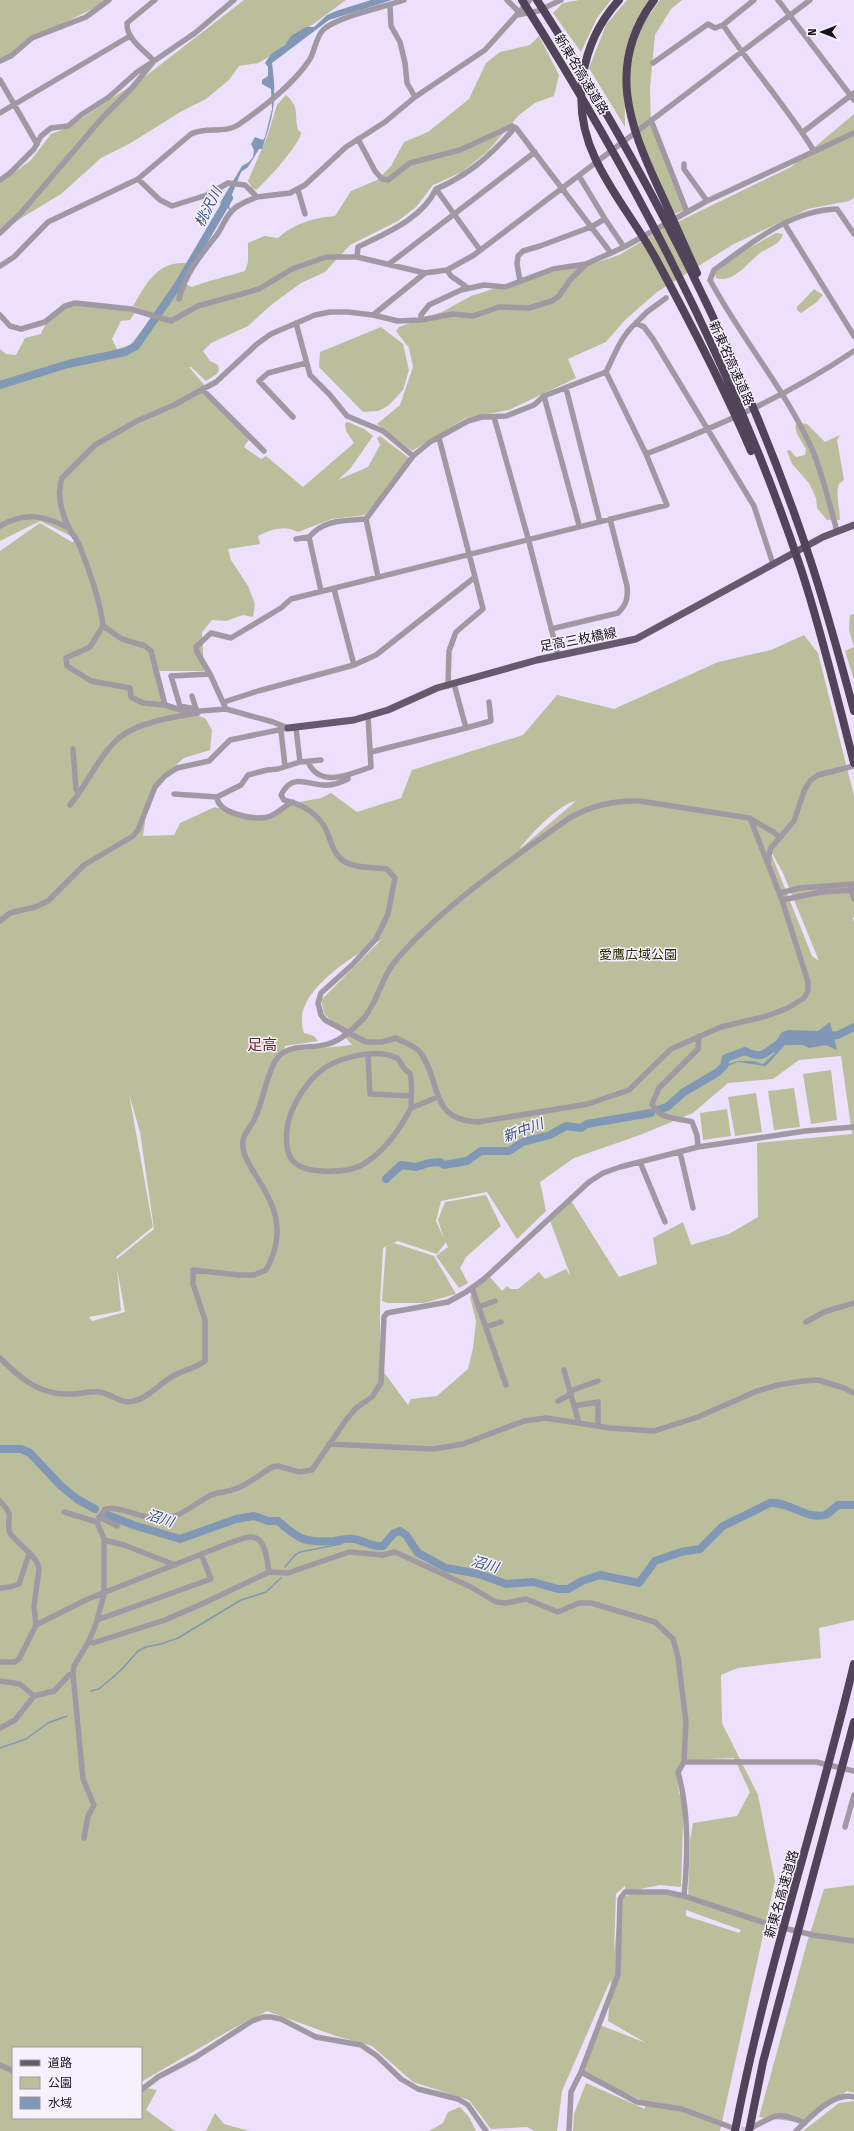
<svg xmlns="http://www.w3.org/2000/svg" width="854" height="2131" viewBox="0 0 854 2131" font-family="'Fira Sans','Noto Sans JP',sans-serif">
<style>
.green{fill:#bbbe9b;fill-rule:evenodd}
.water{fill:#8197b6}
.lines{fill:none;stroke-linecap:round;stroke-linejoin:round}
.stream{stroke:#8197b6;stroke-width:1.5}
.river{stroke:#8197b6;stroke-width:8}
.minor-tunnel{stroke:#ccc1da;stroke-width:5.5;stroke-dasharray:5.5 3;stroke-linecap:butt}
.minor{stroke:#a099a4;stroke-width:5.5}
.major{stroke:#655a6d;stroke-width:7}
.highway{stroke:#51445a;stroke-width:8}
.labels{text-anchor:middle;stroke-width:3;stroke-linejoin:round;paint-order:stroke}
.street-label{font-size:13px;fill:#17131c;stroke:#f6f1fc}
.park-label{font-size:13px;fill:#2b2d00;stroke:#f6f1fc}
.water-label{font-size:14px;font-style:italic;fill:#31517d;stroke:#f6f1fc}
.quarter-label{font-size:15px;fill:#6a2428;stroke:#f6f1fc}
</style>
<rect width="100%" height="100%" fill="#ece0fc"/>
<!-- green -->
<path class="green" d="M 0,0 L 108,0 L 108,1 L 44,33 L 0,60 Z
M 244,0 L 346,0 L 267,58 L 258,63 L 239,66 L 229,80 L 206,99 L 182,111 L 129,144 L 101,158 L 61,194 L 0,231 L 0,183 L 31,160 L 51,134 L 67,128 L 147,75 Z
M 579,0 L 611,0 L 597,18 L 581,52 L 553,13 L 563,3 Z
M 627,0 L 651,0 L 624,60 L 625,127 L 589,68 L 606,25 Z
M 660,0 L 682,0 L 671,9 L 655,35 L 650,88 L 651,127 L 685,210 L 674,214 L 637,137 L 630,103 L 628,61 L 642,25 Z
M 539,36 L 559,75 L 554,96 L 535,103 L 519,115 L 488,151 L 462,172 L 433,185 L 416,207 L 398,221 L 350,245 L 325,272 L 301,283 L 271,305 L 248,326 L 211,343 L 203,351 L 210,361 L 218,365 L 219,369 L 217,374 L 206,381 L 191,367 L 189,367 L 206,387 L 202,391 L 250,438 L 244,447 L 261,459 L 266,456 L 303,487 L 354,443 L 346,431 L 345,423 L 348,422 L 364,429 L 373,436 L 350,469 L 338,480 L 368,467 L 380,445 L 377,438 L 380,436 L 409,458 L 377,501 L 365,515 L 332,519 L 298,532 C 283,525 273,529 258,536 L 260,544 L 228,549 L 231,560 L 248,586 L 255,604 L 253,617 L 243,615 L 226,621 L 212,620 L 202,632 L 204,671 L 159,671 L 168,706 L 205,718 L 212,730 L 210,750 L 184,758 L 157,782 L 147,807 L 143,836 L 174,835 L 180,823 L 215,807 L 238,814 L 271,816 L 284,805 L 321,798 L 331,793 L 357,812 L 401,798 L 412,770 L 523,735 L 557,695 L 614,709 L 718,662 L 771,650 L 804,635 L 818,653 L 854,796 L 854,918 L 852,917 L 854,921 L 854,1620 L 819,1628 L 821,1658 L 738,1668 L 721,1675 L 722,1723 L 758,1795 L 775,1881 L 720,2131 L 573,2131 L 574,2114 L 586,2083 L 645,2109 L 645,2102 L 581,2072 L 600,2025 L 646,2043 L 608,2021 L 611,1979 L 562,2091 L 557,2131 L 534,2131 L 527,2127 L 491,2129 L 469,2100 L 413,2082 L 372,2046 L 336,2036 L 267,2011 L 234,2028 L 141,2082 L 141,2048 L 13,2048 L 13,2118 L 141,2118 L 141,2087 L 157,2090 L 146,2110 L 175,2131 L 0,2131 L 0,551 L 40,523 L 72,542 L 79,540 L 40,521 L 0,541 L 0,349 L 6,354 L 16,355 L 25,338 L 41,334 C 44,324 59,308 71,305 C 79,303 124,310 135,312 L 130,320 L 121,321 L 112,339 L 117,349 L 130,345 L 155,314 L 133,306 C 146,284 157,261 186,263 L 186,284 L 192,287 C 209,280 227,277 245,271 L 248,262 L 248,243 L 264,236 L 278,238 C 296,223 312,218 335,216 L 351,191 L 377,180 L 391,166 L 404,142 L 428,132 L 469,99 L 486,63 L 500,52 L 530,45 ZM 576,801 L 521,848 L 520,848 C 531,834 560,803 576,801 ZM 768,846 L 783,873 L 819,961 L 812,956 ZM 382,939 L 321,1000 L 324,1013 L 352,1045 L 284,1052 L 285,1046 L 318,1041 L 314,1036 L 304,1033 C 289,993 354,956 382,939 ZM 841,1056 L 852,1134 L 757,1143 L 758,1217 L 729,1234 L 691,1245 L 683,1222 L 653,1238 L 657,1264 L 619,1277 L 570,1199 L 549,1218 L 571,1277 L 566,1269 L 545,1279 L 539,1272 L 518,1289 L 511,1289 L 507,1286 L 502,1291 L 490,1277 L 474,1289 L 470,1297 L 476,1321 L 473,1348 L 468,1369 L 437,1396 L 411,1399 L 408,1405 L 380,1367 L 380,1303 L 383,1248 L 398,1241 L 437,1254 L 446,1242 L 448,1247 L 436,1256 L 459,1288 L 468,1283 L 460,1268 L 466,1257 L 501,1226 L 486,1195 L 445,1202 L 438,1220 L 444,1239 L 436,1221 L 441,1201 L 487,1192 L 517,1239 L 546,1211 L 540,1182 L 574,1158 L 640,1135 L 693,1113 L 728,1083 L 773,1079 L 799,1060 ZM 129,1094 L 140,1132 L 154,1229 L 117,1259 L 116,1257 L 153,1227 ZM 117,1269 L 125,1312 L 92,1321 L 89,1317 L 121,1311 ZM 684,1723 L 688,1735 L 686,1760 L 734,1758 L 750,1792 L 737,1816 L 693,1823 L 690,1841 L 688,1898 C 665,1891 641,1887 620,1899 L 614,1953 L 616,1894 L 625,1886 L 625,1892 L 660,1885 L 681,1887 L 684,1794 L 679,1794 L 677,1773 L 683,1764 ZM 686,1910 L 741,1930 L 739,1933 L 686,1916 Z
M 286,95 C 300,107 294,114 298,130 L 301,132 C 302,142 265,183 256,190 L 252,188 L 248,181 L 267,137 L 277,105 Z
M 854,114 L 854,198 L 849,201 L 808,209 L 732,245 L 657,292 L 625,320 L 606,342 L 568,359 L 576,378 L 509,410 L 466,418 L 412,451 L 377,424 L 400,405 L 413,367 L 409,348 L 396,331 L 399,327 L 442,312 L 471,296 L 530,277 L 595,263 L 619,255 L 661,230 L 791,167 Z
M 776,233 L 783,234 C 780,245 769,247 760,253 C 748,262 734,284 716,278 L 715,273 L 735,256 Z
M 814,289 L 823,295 L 817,302 L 801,313 L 797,310 L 797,307 Z
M 381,327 L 403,344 L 409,370 L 403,390 L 388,406 L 378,411 L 363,412 L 319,367 L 320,352 Z
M 800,423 L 807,424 L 825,442 L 840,435 L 837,440 L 844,480 L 839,484 C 835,495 840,508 840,520 L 827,520 L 817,508 L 816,498 L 809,483 L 792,464 L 787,451 L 790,450 L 796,457 L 805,455 L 806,449 L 797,434 L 795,425 Z
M 854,614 L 854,680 L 845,651 L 854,647 L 849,630 L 850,615 Z
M 831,1070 L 837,1120 L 811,1124 L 803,1074 Z
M 794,1088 L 800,1127 L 774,1130 L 768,1091 Z
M 756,1093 L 762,1132 L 735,1136 L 728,1097 Z
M 727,1109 L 731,1136 L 703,1140 L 700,1113 Z
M 394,1243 L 434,1256 L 456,1294 L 424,1303 L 387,1303 L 382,1301 L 386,1247 Z
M 854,1885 L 854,2093 L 847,2091 L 805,2123 L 759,2117 L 807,1943 L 824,1889 Z
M 854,2101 L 854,2131 L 803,2131 L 839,2103 Z
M 460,2107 L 469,2117 L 476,2131 L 429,2131 L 443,2123 L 448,2112 Z
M 215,2113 L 224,2124 L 249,2131 L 206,2131 Z"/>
<!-- water -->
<path class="water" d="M 371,0 L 392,0 L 329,20 L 272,63 C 277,99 274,114 262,149 L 259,149 L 248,167 L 241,172 L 229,202 L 230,210 L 220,203 L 242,166 L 249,162 L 253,157 L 254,150 L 251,144 L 255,137 L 263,140 L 265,137 L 272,109 L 271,89 L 262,84 L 262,80 L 268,76 L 268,67 L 265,63 L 271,54 L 285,45 L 291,36 L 306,27 L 314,27 L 327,15 L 336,11 Z
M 830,1022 L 837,1050 L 826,1045 L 809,1048 L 803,1045 L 785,1045 L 766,1066 L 738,1062 L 721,1069 L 724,1065 L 739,1061 L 754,1061 L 763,1064 L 775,1053 L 771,1049 L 782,1032 L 788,1030 L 818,1031 Z"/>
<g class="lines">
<!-- stream -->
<path class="stream" d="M 285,1567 L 295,1555 L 300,1552 L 341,1544 L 344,1540
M 91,1691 L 99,1689 L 120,1671 L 138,1651 L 146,1647 L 161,1644 L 178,1638 L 241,1600 L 266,1592 L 281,1578
M 0,1748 L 26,1739 L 48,1723 L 67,1716"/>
<!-- river -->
<path class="river" d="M 0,385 L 68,364 L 125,352 L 136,346 L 178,285 L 229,198
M 824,1036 L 838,1035 L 854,1027
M 658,1110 L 667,1107 L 684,1092 L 718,1072 L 724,1066 L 726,1058 L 745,1051 C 764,1060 764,1053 780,1043
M 386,1179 L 401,1165 L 416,1167 L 429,1163 L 440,1162 L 444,1165 L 467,1161 L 481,1151 L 509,1151 L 523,1142 L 550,1135 L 566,1126 L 581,1128 L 587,1124 L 651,1113
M 0,1449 L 21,1449 L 30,1453 L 61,1486 L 77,1499 L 95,1509
M 105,1514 L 133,1525 L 180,1539 L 236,1519 L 254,1516 L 268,1521 L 278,1521 C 299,1540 306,1543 334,1541 C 340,1540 347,1538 353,1539 C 363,1540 372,1547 383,1546 L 394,1533 L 400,1531 L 406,1535 L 418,1553 L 446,1568 L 479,1574 L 506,1584 L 533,1582 L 558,1589 L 568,1589 L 582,1581 L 600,1575 L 639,1583 L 655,1561 L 681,1552 L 700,1549 L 723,1526 L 770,1503 C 789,1501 806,1520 825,1515 C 830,1513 834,1508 838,1505 L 854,1505"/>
<!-- minor-tunnel -->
<path class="minor-tunnel" d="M 733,2128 L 746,2130 L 751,2128"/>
<!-- minor -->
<path class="minor" d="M 507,0 L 519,12
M 778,0 L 854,100
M 390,6 L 391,26 L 400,42 L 405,63 L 407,83 L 415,97
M 517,15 L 538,11 L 561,0
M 723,25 C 752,68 787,107 814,151
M 0,61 L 11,56 L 32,38 L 86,17 L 109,0
M 653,63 L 708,24 L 715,28 L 723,25 L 754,0
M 0,80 L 37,144
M 0,113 L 130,36
M 651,120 L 687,212
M 803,132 L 854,93
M 358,139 L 375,171 L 382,179 L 388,180 L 410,163 L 460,150 L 512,126
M 684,164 L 684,169 L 707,201
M 579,176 L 605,219 L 624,247 L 707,201 L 854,133
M 138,179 L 160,200 L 172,206 L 207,195 L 228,183 L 245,185 L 257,197 L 290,193 L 305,185 L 346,147 L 385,122 L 415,97 L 485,50 L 530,0
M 0,180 L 10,173 L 34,149 L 41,136 L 51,128 L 68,126 L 81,115 L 109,97 L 137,72 L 154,61 C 145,51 126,39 127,23 L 155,0
M 436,189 L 480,250
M 298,190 L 305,214
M 784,223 L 854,336
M 0,233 L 20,214 L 102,118 L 131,89 L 154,61 L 195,33 L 234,0
M 611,253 L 624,247
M 357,257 L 358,247 C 386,233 422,219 436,189 C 467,176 490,156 512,131 L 512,126
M 389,264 L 535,152
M 0,266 L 14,257 L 48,222 L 138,179 L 191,134 C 206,126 224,134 238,125 C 264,107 293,85 310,59 C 315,50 316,36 324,29 C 339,16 385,7 404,0
M 447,270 L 451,276 L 468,288
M 520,281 L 517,264 L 518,256 L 523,251 L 540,246 L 591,227 L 605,219
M 179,299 C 185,274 200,256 216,236 C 223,227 225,216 235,208 C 241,203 250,200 257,197
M 0,315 L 10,326 L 21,329 L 45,322 L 65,306 L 75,303 L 131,309 L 171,321 L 198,306 L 259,289 L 292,269 L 326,257 L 357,257 L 425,273 L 447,270 L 474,255 L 810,0
M 373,315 L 425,273
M 421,320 L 421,315 L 429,305 L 461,290 L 484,285 L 505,287 L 553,269 L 586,264 L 611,253 L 516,128 L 512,126
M 296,323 L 310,375 L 330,395 L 347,416 L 383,431 L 413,456
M 636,323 L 647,312 L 666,298
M 566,388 L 600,522
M 202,389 L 264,451
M 544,396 L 579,525
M 293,417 L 259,381 L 268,373 L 306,363
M 494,417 L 528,538 L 558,655
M 646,454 C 721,425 787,396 854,351
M 0,526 C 26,511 44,516 69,528
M 837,531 C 829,503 823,475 812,449 C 785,389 741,338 710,280 L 714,270 C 750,244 790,210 837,209 L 854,234
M 296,539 L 309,537
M 378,577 L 366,519 L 413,456 L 430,442 L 468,421 L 482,417 L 506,416 L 534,405 L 544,396 L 606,372 C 615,354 621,336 636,323 L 644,327 L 653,339 L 754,506 L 773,564
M 334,589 L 354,665 L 376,655 L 475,577 L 439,438
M 321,591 L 309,537 C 325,519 343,521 366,519
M 103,626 L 122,639 L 145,646 L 151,651 L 165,705
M 551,629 L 618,613 C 627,604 628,598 627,586 L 610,519
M 210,674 L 197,652 L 196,647 L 211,633 L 231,638 L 281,608 L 291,599 L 667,505 L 646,454 L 606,372
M 448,686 L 449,651 L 456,632 L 483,609 L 475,577
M 192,696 L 196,709
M 224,702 L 258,691 L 354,665
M 288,728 L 273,722 L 226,709 L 188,712 L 165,705 L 143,703 L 131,697 L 130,688 L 91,681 L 67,666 L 66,658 L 90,647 L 103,626 C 100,599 90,572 80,547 C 78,540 72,535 69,528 C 62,514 56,494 62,478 L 95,445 L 137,421 L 174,405 L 216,382 L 257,344 L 271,334 L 315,315 L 330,312 L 348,312 L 373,315 L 398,321 L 421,320 L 453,314 L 473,316 L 499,307 L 529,308 L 552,301 L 559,296 L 570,280 L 586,264
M 296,728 L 300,762
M 466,728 L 491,721 L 489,702
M 281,731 L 285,766
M 73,749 L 76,789 L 79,793 C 91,775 103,752 119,738 C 138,722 174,717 198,713 L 196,709 L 180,706 L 171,676 L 210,674 L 226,709
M 371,752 L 466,728 L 454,684
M 308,762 C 320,789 350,774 371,767 L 368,716
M 348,775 L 348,779 C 340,783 332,786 323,785 C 306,784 292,773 281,795 L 284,800 C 304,805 320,814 328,834 C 332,845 334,855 345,862 C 358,869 374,867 387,869 L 395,878 L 388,914 L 376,939 L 352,965 L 321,993 L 318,1003 L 321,1015 L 325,1020 L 366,1042 L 382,1042 L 396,1038 C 403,1042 415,1046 420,1052 C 442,1081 428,1120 478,1122 L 588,1104 L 629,1090 L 671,1049 L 721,1027 L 767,1016 L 788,1008 L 804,998 L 808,991 L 808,982 L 782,900 L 768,864 L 769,855 L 771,848 L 794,821 L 804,791 L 810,781 L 818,775 L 854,766
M 174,794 L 217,797 L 241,785 L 248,775 L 267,770 L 278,769 L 300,762 L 321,760
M 217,797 C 218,814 254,820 268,817 C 277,814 284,806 293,802
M 70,805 L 79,793
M 750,818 L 767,862
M 851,888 L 854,899
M 780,893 L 800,888 L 854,884
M 782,900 L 821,892 L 854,890
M 0,921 L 10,913 L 35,907 L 48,901 L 84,865 L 133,836 L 138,830 L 155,787 L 165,776 L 177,768 L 209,761 L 230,740 L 288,728
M 368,1055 L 370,1094 L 411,1096
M 411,1108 C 411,1098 413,1084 410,1074 C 409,1072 405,1070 404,1068 C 401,1065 400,1060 397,1058 C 375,1047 334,1058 317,1074 C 303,1087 289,1110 287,1129 C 286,1139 286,1154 293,1161 C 305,1175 348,1173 362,1165 C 383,1153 400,1129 411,1108 L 438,1097
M 698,1147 L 697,1135 L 692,1122 C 675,1117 662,1121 652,1104 L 659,1088 L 698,1049 L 699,1036
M 680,1152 L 693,1208
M 640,1162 L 665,1222
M 472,1288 L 506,1385
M 479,1307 L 495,1301
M 806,1322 L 824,1312 L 854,1303
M 486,1327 L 501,1322
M 0,1358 C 20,1378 39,1395 70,1394 C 80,1394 90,1391 100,1392 C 112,1394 122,1405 134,1401 C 148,1398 158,1385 170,1378 C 181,1370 193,1370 205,1361 L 205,1320 L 193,1284 L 193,1270 L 239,1275 L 254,1275 L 266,1270 C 304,1204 232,1168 244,1137 C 247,1130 252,1125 255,1118 C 263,1102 268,1066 280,1055 C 292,1044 314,1049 328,1044 C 342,1040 353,1029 363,1019 C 376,1005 381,980 393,964 C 437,910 513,858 571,817 C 593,805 615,800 640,801 L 749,818 L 775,833 L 779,838
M 564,1370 L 579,1423
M 570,1391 L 598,1381
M 558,1401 L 571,1394
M 574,1406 L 598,1402 L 598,1426
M 329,1444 L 433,1449 L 463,1444 L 524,1421 L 546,1418 L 610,1428 L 654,1431 L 698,1417 L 757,1391 L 778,1385 L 803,1381 L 818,1380 L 844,1388 L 854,1393
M 0,1501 C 3,1505 8,1509 9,1514 C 10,1520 7,1527 10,1533 C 18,1545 38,1556 39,1569 L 34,1606 L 36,1625 L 19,1659 L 15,1662 L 0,1662
M 64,1512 L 97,1522
M 99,1517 L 117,1526
M 104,1540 L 124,1545 L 175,1565
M 0,1588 L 10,1587 L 19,1584 L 29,1554
M 97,1620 L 211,1579 L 201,1554
M 36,1625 L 88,1599 L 232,1542 C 238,1540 246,1537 251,1537 C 266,1537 267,1561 269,1572
M 89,1641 L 93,1643 L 165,1620 L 204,1603 L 269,1572 L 288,1573 L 349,1552 L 383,1555 L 395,1552 L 471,1587 L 496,1602 L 506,1603 L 526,1599 L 558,1612 L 579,1603 L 591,1603 L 655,1622 L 673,1639 L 678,1657 L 686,1722 L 684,1762 L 678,1772 C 689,1813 688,1854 684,1896 L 771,1925 L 813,1935 L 854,1941
M 0,1681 L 20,1684 L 34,1696
M 0,1728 L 15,1720 L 34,1696 L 54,1691 L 69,1675 L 73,1674
M 684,1762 L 816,1762 L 854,1771
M 845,1827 L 854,1795
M 84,1838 L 88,1816 L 94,1805 L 83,1779 L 73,1674 L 74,1666 L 89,1641 L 96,1624 L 104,1594 L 104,1539 L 97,1522 L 105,1509 C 125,1506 142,1520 162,1519 C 182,1517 194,1504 211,1495 C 219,1492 227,1492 235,1489 C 248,1485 260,1474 272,1467 L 278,1466 L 299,1472 L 312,1470 L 346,1420 L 356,1408 L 372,1397 L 381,1383 L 384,1317 L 387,1313 L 448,1302 L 466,1292 L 484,1279 L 589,1182 L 603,1173 L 620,1167 L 698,1147 L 805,1131 L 854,1127
M 0,2065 L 13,2071
M 581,2072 L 637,2102 L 682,2109 L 733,2128
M 141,2090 L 158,2077 L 196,2057 L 252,2021 L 263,2017 L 271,2017 L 281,2019 L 316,2037 L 361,2045 L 377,2056 L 401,2079 L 418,2089 L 458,2099 L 468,2105 L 486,2131
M 751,2128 C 779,2114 775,2111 805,2123
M 569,2131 L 571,2092 L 581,2072 L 618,1975 L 620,1899 L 625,1892 L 666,1892 L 684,1896
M 796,2131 C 811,2117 832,2092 854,2097"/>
<!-- major -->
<path class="major" d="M 288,728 L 354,720 L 388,710 L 437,688 L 537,660 L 636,639 L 823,537 L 854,525"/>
<!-- highway -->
<path class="highway" d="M 522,0 C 635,178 734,368 801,569 C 822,633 837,698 854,763
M 537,0 C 647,171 745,363 809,556 C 826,607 840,659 854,711
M 619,0 C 580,43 570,105 595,158 C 611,193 637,224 656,259 C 689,320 724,387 751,451
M 654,0 C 606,64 629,125 659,189 C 672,217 684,245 697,273
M 735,2131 C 765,1973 817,1820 854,1664
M 749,2131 L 763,2062 L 854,1722"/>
</g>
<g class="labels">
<!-- street labels -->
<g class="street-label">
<text transform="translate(582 74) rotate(59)" y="5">新東名高速道路</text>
<text transform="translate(732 363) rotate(66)" y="5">新東名高速道路</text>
<text transform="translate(578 639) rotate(-11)" y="5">足高三枚橋線</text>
<text transform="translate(781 1894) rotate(-74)" y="5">新東名高速道路</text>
</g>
<!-- park labels -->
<g class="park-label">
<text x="638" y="959">愛鷹広域公園</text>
</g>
<!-- water labels -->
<g class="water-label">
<text transform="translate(208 207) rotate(-63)" y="5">桃沢川</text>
<text transform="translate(523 1130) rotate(-20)" y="5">新中川</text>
<text transform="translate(160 1518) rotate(18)" y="5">沼川</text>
<text transform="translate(485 1564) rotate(16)" y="5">沼川</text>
</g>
<!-- quarter labels -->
<g class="quarter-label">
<text x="262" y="1050">足高</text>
</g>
</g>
<!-- legend -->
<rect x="12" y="2047" width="130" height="72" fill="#f6f1fc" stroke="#9d98a2"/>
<rect x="20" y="2060" width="20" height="6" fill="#655a6d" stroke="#9d98a2"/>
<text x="48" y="2067" font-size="12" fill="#17131c">道路</text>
<rect x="20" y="2077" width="20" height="12" fill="#bbbe9b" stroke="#9d98a2"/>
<text x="48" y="2087" font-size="12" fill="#17131c">公園</text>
<rect x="20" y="2097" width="20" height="12" fill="#8197b6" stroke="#9d98a2"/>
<text x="48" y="2107" font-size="12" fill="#17131c">水域</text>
<!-- north arrow -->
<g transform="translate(822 32) rotate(270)" stroke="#f6f1fc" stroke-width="3" paint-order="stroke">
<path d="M0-3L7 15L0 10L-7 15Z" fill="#17131c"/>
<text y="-6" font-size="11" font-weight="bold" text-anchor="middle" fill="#17131c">N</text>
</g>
</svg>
